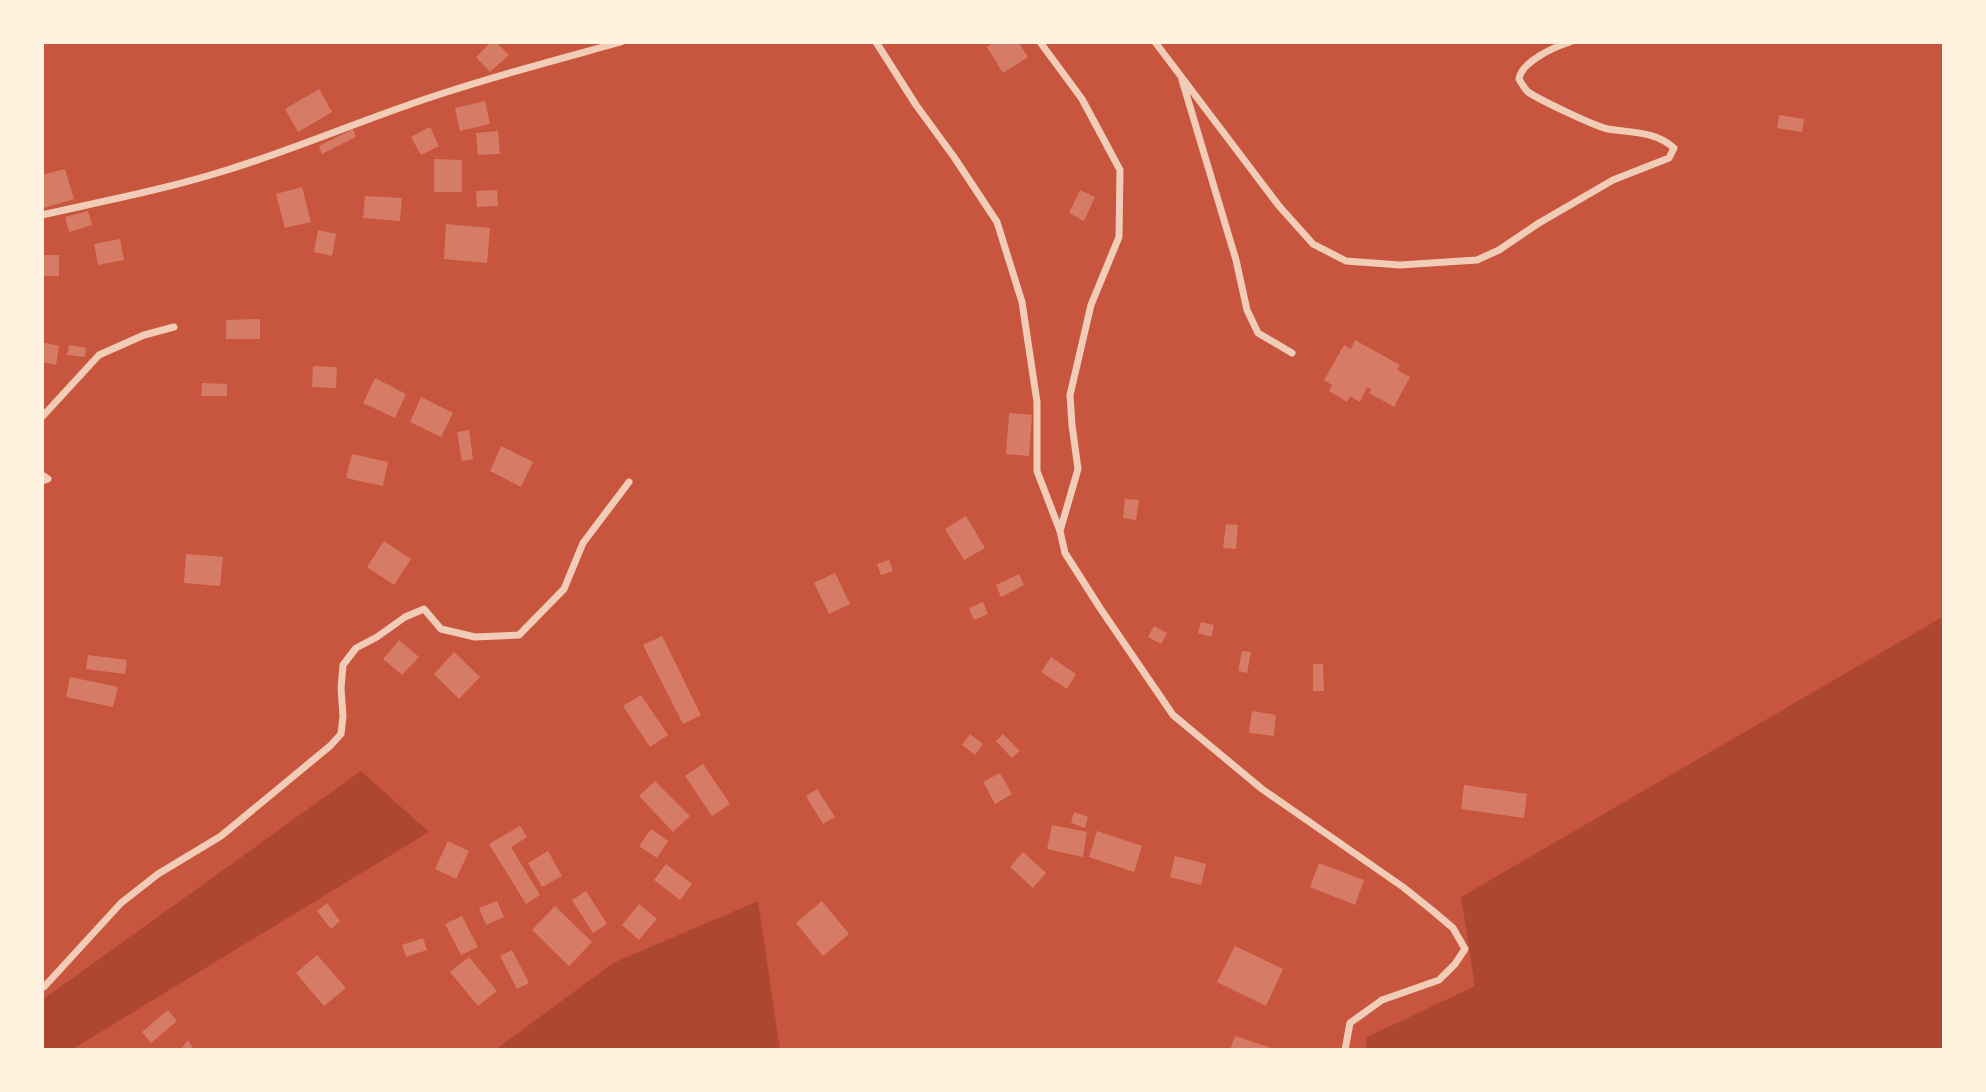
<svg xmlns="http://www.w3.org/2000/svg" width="1986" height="1092" viewBox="0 0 1986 1092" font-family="'Public Sans',sans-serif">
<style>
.green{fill:#ae4732}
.building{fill:#d67c66}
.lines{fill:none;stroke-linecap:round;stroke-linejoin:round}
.minor{stroke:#f1ccb7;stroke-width:7}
</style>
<rect width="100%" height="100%" fill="#c8553d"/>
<!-- green -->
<path class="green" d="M 1944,616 L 1944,1050 L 1365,1050 L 1367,1037 L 1475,986 L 1461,897 Z
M 361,771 L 429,832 L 71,1050 L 42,1050 L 42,1000 Z
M 758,901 L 780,1050 L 495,1050 L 613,963 Z"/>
<!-- building -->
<path class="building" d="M 491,42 L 496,42 L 509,55 L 490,72 L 476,57 Z
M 994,42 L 1018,42 L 1028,57 L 1003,73 L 987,47 Z
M 319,89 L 332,112 L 298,132 L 285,109 Z
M 485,101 L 490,124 L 460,131 L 455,108 Z
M 1779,115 L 1804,119 L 1802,132 L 1777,128 Z
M 430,127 L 439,146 L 421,155 L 411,137 Z
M 353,129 L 356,137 L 322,154 L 319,146 Z
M 498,131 L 500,154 L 478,155 L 476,133 Z
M 434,159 L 462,160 L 462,192 L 434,192 Z
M 65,169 L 74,199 L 44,208 L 42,201 L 42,175 Z
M 302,187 L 311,222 L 285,228 L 276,194 Z
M 497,190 L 498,206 L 477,207 L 476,191 Z
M 1080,190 L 1095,197 L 1084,221 L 1069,213 Z
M 365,196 L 402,198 L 400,221 L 363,218 Z
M 88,211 L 92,225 L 69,232 L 65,217 Z
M 446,224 L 490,228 L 487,263 L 444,259 Z
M 318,230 L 336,234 L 332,256 L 314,252 Z
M 120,239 L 124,260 L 98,265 L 94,244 Z
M 42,255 L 59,255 L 59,276 L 42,276 Z
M 260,319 L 260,339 L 226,339 L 226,320 Z
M 1355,340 L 1400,365 L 1397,370 L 1410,377 L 1394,407 L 1369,393 L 1371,390 L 1367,387 L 1360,402 L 1350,396 L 1347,402 L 1329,391 L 1332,385 L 1324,380 L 1344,345 L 1351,349 Z
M 42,342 L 59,346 L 56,365 L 42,362 Z
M 69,345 L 86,348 L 85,357 L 67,355 Z
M 313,366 L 337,367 L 336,388 L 312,387 Z
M 375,378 L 406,394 L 395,418 L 363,403 Z
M 202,383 L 227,384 L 227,396 L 201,396 Z
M 421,397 L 453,413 L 441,437 L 410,422 Z
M 1009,413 L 1032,415 L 1029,456 L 1006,454 Z
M 469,430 L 473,459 L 462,461 L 457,432 Z
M 501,446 L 533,462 L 521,487 L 490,471 Z
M 352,454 L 388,462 L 383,486 L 346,478 Z
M 1125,499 L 1139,500 L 1136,520 L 1123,518 Z
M 966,516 L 985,548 L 964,560 L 945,529 Z
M 1226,524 L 1238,525 L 1236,549 L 1223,548 Z
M 384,541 L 411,559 L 394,585 L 367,567 Z
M 186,554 L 223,557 L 220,586 L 184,583 Z
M 889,560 L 893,571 L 881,575 L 877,564 Z
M 835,573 L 850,604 L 829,614 L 814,583 Z
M 1019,574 L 1024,585 L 1001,597 L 996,585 Z
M 983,602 L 988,614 L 974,620 L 969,608 Z
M 1201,622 L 1214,625 L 1211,637 L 1198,633 Z
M 1154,626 L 1167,633 L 1161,644 L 1148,637 Z
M 662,636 L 701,715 L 683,724 L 643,645 Z
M 399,640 L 419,657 L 402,675 L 383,659 Z
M 1242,651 L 1251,652 L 1247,673 L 1238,671 Z
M 454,652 L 480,677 L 459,699 L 434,674 Z
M 88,655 L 127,660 L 125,674 L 86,669 Z
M 1051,657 L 1076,674 L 1067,689 L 1041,672 Z
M 1313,664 L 1323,664 L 1324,691 L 1313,691 Z
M 70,677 L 118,687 L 113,707 L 66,697 Z
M 641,695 L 668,735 L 650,747 L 623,706 Z
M 1252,711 L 1276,715 L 1274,736 L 1249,733 Z
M 970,734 L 983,744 L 975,755 L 962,745 Z
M 1003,734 L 1020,751 L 1012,758 L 996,741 Z
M 703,764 L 730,804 L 712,816 L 685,776 Z
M 1000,773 L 1012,794 L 995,804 L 983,782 Z
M 655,781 L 690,816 L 673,832 L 639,796 Z
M 1464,785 L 1527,794 L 1524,818 L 1461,809 Z
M 817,789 L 835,817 L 823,824 L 806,796 Z
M 1074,812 L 1088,817 L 1085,828 L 1071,823 Z
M 1052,825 L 1087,832 L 1083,857 L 1047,849 Z
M 520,826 L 527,837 L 511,847 L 540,895 L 526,904 L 489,844 Z
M 651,829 L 668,841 L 657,858 L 639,846 Z
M 1097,831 L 1142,846 L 1134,872 L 1089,857 Z
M 448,841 L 469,851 L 456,879 L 435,869 Z
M 548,851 L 562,876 L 542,887 L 528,863 Z
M 1023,852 L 1046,873 L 1033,888 L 1010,867 Z
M 1175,856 L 1206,864 L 1201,885 L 1170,877 Z
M 1319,863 L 1364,880 L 1355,905 L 1310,887 Z
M 666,864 L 692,884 L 680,900 L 654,880 Z
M 586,891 L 607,924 L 593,933 L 572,900 Z
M 497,901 L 504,917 L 486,925 L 479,908 Z
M 822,901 L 849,934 L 823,956 L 796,923 Z
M 327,903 L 340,921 L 331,929 L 317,911 Z
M 639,904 L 657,919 L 639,940 L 622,925 Z
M 555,906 L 592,942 L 569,966 L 532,930 Z
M 462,916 L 478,947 L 461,955 L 445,924 Z
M 423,938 L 427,950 L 406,957 L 402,945 Z
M 1235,946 L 1283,969 L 1266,1006 L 1217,982 Z
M 512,950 L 529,983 L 517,989 L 500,956 Z
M 317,955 L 346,988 L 324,1006 L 296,973 Z
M 469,957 L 497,991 L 478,1006 L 450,972 Z
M 168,1010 L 177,1021 L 151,1043 L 142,1032 Z
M 1235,1036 L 1271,1048 L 1270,1050 L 1230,1050 Z
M 188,1040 L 194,1050 L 180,1050 Z"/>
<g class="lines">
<!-- minor -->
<path class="minor" d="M 876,42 L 916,105 L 954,157 L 997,222 L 1022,302 L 1037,402 L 1037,471 L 1060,531 L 1065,553 L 1100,608 L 1173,715 L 1262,789 L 1403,887 L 1433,911 L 1453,928 L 1465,949 L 1455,964 L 1439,980 L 1382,1000 L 1350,1023 L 1345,1050
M 1040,42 L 1082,99 L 1120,170 L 1119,237 L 1091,305 L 1070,395 L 1072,425 L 1078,469 L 1060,531
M 1155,42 L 1279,206 L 1313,244 L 1346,261 L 1400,265 L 1477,260 L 1499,250 L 1539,223 L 1613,180 L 1669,158 L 1674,148 C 1655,131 1632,133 1608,129 C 1594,126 1540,100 1528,92 C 1524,88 1522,84 1519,79 C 1521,62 1554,47 1570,42
M 1182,80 L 1236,260 L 1247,310 L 1258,333 L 1292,353
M 42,215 C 104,201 167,189 227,170 C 302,147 373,115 447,92 C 505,73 563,58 621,42
M 42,417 L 99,355 L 144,335 L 174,327
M 42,475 L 48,479 L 42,481
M 42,987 L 44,987 L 121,903 L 158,874 L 221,836 L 330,746 L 341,734 L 343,716 L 341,688 L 343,665 L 356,648 L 377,637 L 405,617 L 424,609 L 441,629 L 475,637 L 519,635 L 564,589 L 583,543 L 629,482"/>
</g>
<!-- border -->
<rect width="1986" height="1092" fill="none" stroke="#fff3e0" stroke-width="88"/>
</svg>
